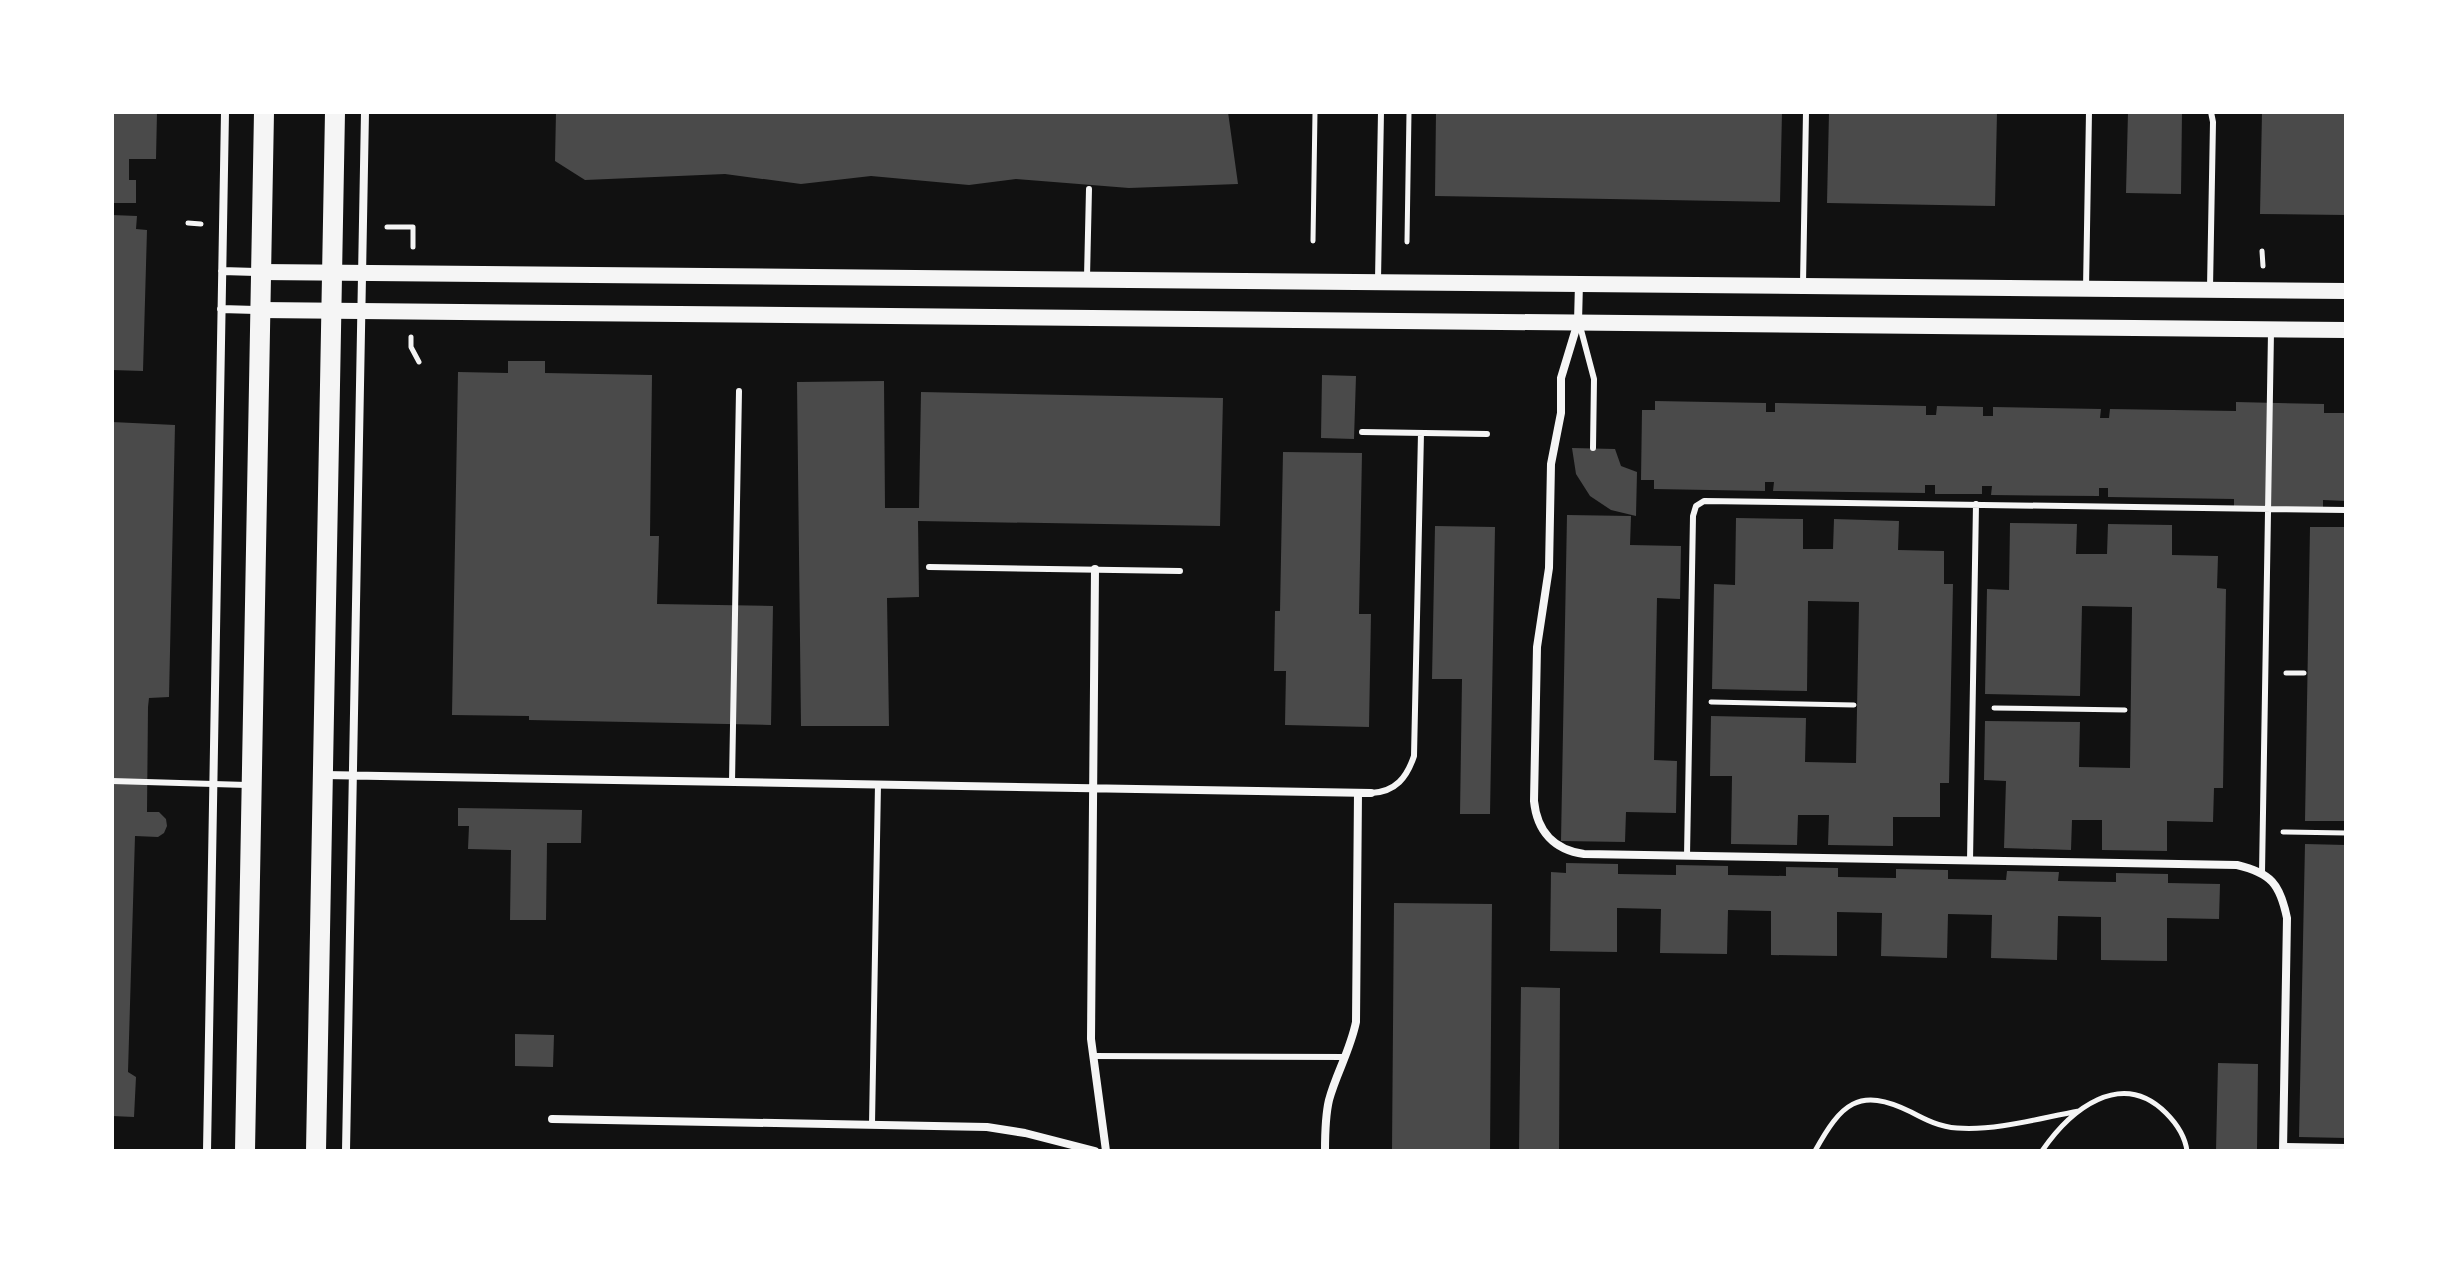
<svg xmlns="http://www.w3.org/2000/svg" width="2458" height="1263" viewBox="0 0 2458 1263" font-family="'Exo 2',sans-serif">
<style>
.building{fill:#4a4a4a}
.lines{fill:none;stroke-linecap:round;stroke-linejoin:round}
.path{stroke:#f5f5f5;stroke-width:5}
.service{stroke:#f5f5f5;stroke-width:6}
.minor{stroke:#f5f5f5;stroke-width:8}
.secondary{stroke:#f5f5f5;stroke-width:16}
.primary{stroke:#f5f5f5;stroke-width:20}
</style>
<rect width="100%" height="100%" fill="#111"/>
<!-- building -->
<path class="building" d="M 112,112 L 157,112 L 156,159 L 129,159 L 129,180 L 136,180 L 136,203 L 112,203 Z
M 556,112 L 1228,112 L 1238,184 L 1129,188 L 1016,179 L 969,185 L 871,176 L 801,184 L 725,174 L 585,180 L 555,161 Z
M 1436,112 L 1782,112 L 1780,202 L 1435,196 Z
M 1829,112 L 1997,112 L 1995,206 L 1827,203 Z
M 2128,112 L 2182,112 L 2181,194 L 2126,193 Z
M 2262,112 L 2346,112 L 2346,215 L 2260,214 Z
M 112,215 L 137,216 L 136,229 L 147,230 L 143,371 L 112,370 Z
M 508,361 L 545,361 L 545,373 L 652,375 L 650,536 L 659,536 L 657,604 L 773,606 L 771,725 L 529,720 L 529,716 L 452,715 L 458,372 L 508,373 Z
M 1322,375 L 1356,376 L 1354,439 L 1321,438 Z
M 884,381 L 885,508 L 919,508 L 921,392 L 1223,398 L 1220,526 L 918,521 L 919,597 L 887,598 L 889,726 L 801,726 L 797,382 Z
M 1655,401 L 1766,403 L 1766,412 L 1775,412 L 1775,403 L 1926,406 L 1926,415 L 1936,415 L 1937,406 L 1983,407 L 1983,416 L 1993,416 L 1993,407 L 2101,409 L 2100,418 L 2109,418 L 2110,409 L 2236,411 L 2236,402 L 2324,404 L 2324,413 L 2346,413 L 2346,501 L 2323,500 L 2323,509 L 2234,508 L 2234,499 L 2108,497 L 2108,488 L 2099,488 L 2099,496 L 1991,495 L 1992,486 L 1982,486 L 1982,494 L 1935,494 L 1935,485 L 1925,485 L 1925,493 L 1773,491 L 1774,482 L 1765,482 L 1765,491 L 1654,489 L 1654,480 L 1641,480 L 1642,410 L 1655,410 Z
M 112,422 L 175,425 L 169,697 L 149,698 L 148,707 L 147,812 L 159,812 L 166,819 L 167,826 L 164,833 L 158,837 L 135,836 L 128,1072 L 136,1077 L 134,1117 L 112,1116 Z
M 1572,448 L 1615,449 L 1621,466 L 1637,472 L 1636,516 L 1611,510 L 1590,496 L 1576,474 Z
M 1283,452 L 1362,453 L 1359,614 L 1371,614 L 1369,727 L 1285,725 L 1286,671 L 1274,671 L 1275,611 L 1280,611 Z
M 1567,515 L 1631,516 L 1630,545 L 1681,546 L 1680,599 L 1657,598 L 1654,760 L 1677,761 L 1676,813 L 1626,812 L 1625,842 L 1561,841 Z
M 1736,518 L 1803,519 L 1803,549 L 1833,549 L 1834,519 L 1899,521 L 1898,550 L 1944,551 L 1944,584 L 1953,584 L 1949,783 L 1940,783 L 1940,817 L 1893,817 L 1893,846 L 1828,845 L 1829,815 L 1798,815 L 1797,845 L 1731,844 L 1732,776 L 1710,776 L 1711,716 L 1806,718 L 1805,762 L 1856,763 L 1859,602 L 1808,601 L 1807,691 L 1712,689 L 1714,584 L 1735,585 Z
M 2010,523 L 2077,524 L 2076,554 L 2107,554 L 2108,524 L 2172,525 L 2172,555 L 2218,556 L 2217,588 L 2226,589 L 2223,788 L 2214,788 L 2213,822 L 2167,821 L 2167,851 L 2102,850 L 2102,820 L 2072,820 L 2071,850 L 2004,848 L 2006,781 L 1984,780 L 1985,721 L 2080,722 L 2079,767 L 2130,768 L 2132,607 L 2082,606 L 2080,696 L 1985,694 L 1987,589 L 2009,590 Z
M 1435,526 L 1495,527 L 1490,814 L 1460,814 L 1462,679 L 1432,679 Z
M 2310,527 L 2346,527 L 2346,821 L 2305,821 Z
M 458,808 L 582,810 L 581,843 L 547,843 L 546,920 L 510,920 L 511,850 L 468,849 L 469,826 L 458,826 Z
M 2305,844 L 2346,845 L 2346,1138 L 2299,1137 Z
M 1566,863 L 1618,864 L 1618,874 L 1676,875 L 1676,865 L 1728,866 L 1728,875 L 1786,876 L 1786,867 L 1838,868 L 1838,877 L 1896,878 L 1896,869 L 1948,870 L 1948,879 L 2006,880 L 2007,871 L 2059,872 L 2058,881 L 2116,882 L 2116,873 L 2168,874 L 2168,883 L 2220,884 L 2219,919 L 2167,918 L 2167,961 L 2101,960 L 2101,917 L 2058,916 L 2057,960 L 1991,958 L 1992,915 L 1948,914 L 1947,958 L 1881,956 L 1882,913 L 1837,912 L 1837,956 L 1771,955 L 1771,911 L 1728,910 L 1727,954 L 1660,953 L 1661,909 L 1617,908 L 1617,952 L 1550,951 L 1551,872 L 1566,873 Z
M 1394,903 L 1492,904 L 1490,1151 L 1392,1151 Z
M 1521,987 L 1560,988 L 1559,1151 L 1519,1151 Z
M 515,1034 L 554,1035 L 553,1067 L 515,1066 Z
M 2218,1063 L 2258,1064 L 2257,1151 L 2216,1151 Z"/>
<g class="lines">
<!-- path -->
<path class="path" d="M 188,223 L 201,224
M 387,227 L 413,227 L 413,247
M 1313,241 L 1315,112
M 1407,242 L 1409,112
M 2262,251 L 2263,266
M 411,337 L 411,347 L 419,362
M 2286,673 L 2304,673
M 1711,702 L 1854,705
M 1994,708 L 2125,710
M 2283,832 L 2346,833
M 1815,1151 C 1841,1104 1858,1086 1911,1112 C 1926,1120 1940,1127 1957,1128 C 1997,1131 2040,1118 2079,1111
M 2042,1151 C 2070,1110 2121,1068 2166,1113 C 2177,1124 2185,1136 2187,1151"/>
<!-- service -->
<path class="service" d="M 1087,277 L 1089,189
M 1378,280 L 1381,112
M 1803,284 L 1806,112
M 2086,288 L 2089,112
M 2210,288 L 2213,122 L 2211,112
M 1580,326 L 1594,379 L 1593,448
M 1362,432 L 1487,434
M 929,567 L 1180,571
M 112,781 L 247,785
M 732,782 L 739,391
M 1371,793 C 1396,792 1407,777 1414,756 L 1421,433
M 1687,856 L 1693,516 L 1696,506 L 1704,501 L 2346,510
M 1970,861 L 1976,504
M 2262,873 L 2271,332
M 1093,1056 L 1345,1057
M 872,1124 L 878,784
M 2283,1146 L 2346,1147"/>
<!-- minor -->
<path class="minor" d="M 222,271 L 260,272
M 1579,283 L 1578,322 L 1561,378 L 1561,413 L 1551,464 L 1549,568 L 1537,647 L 1534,801 C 1537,831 1554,850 1584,854 L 2237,865 C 2271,873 2280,884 2287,918 L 2283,1151
M 221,309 L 260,310
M 1095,569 L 1091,1039 L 1106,1151
M 324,775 L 1371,793
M 552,1119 L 987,1127 L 1025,1133 L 1095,1151
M 207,1151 L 225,112
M 346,1151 L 365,112
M 1325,1151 C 1325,1134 1325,1117 1329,1100 C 1336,1074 1350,1051 1356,1022 L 1358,793"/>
<!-- secondary -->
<path class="secondary" d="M 261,272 L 2346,291
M 260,310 L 2346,330"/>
<!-- primary -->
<path class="primary" d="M 245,1151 L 264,112
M 316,1151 L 335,112"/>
</g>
<!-- border -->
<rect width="2458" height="1263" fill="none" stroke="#ffffff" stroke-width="228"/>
</svg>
